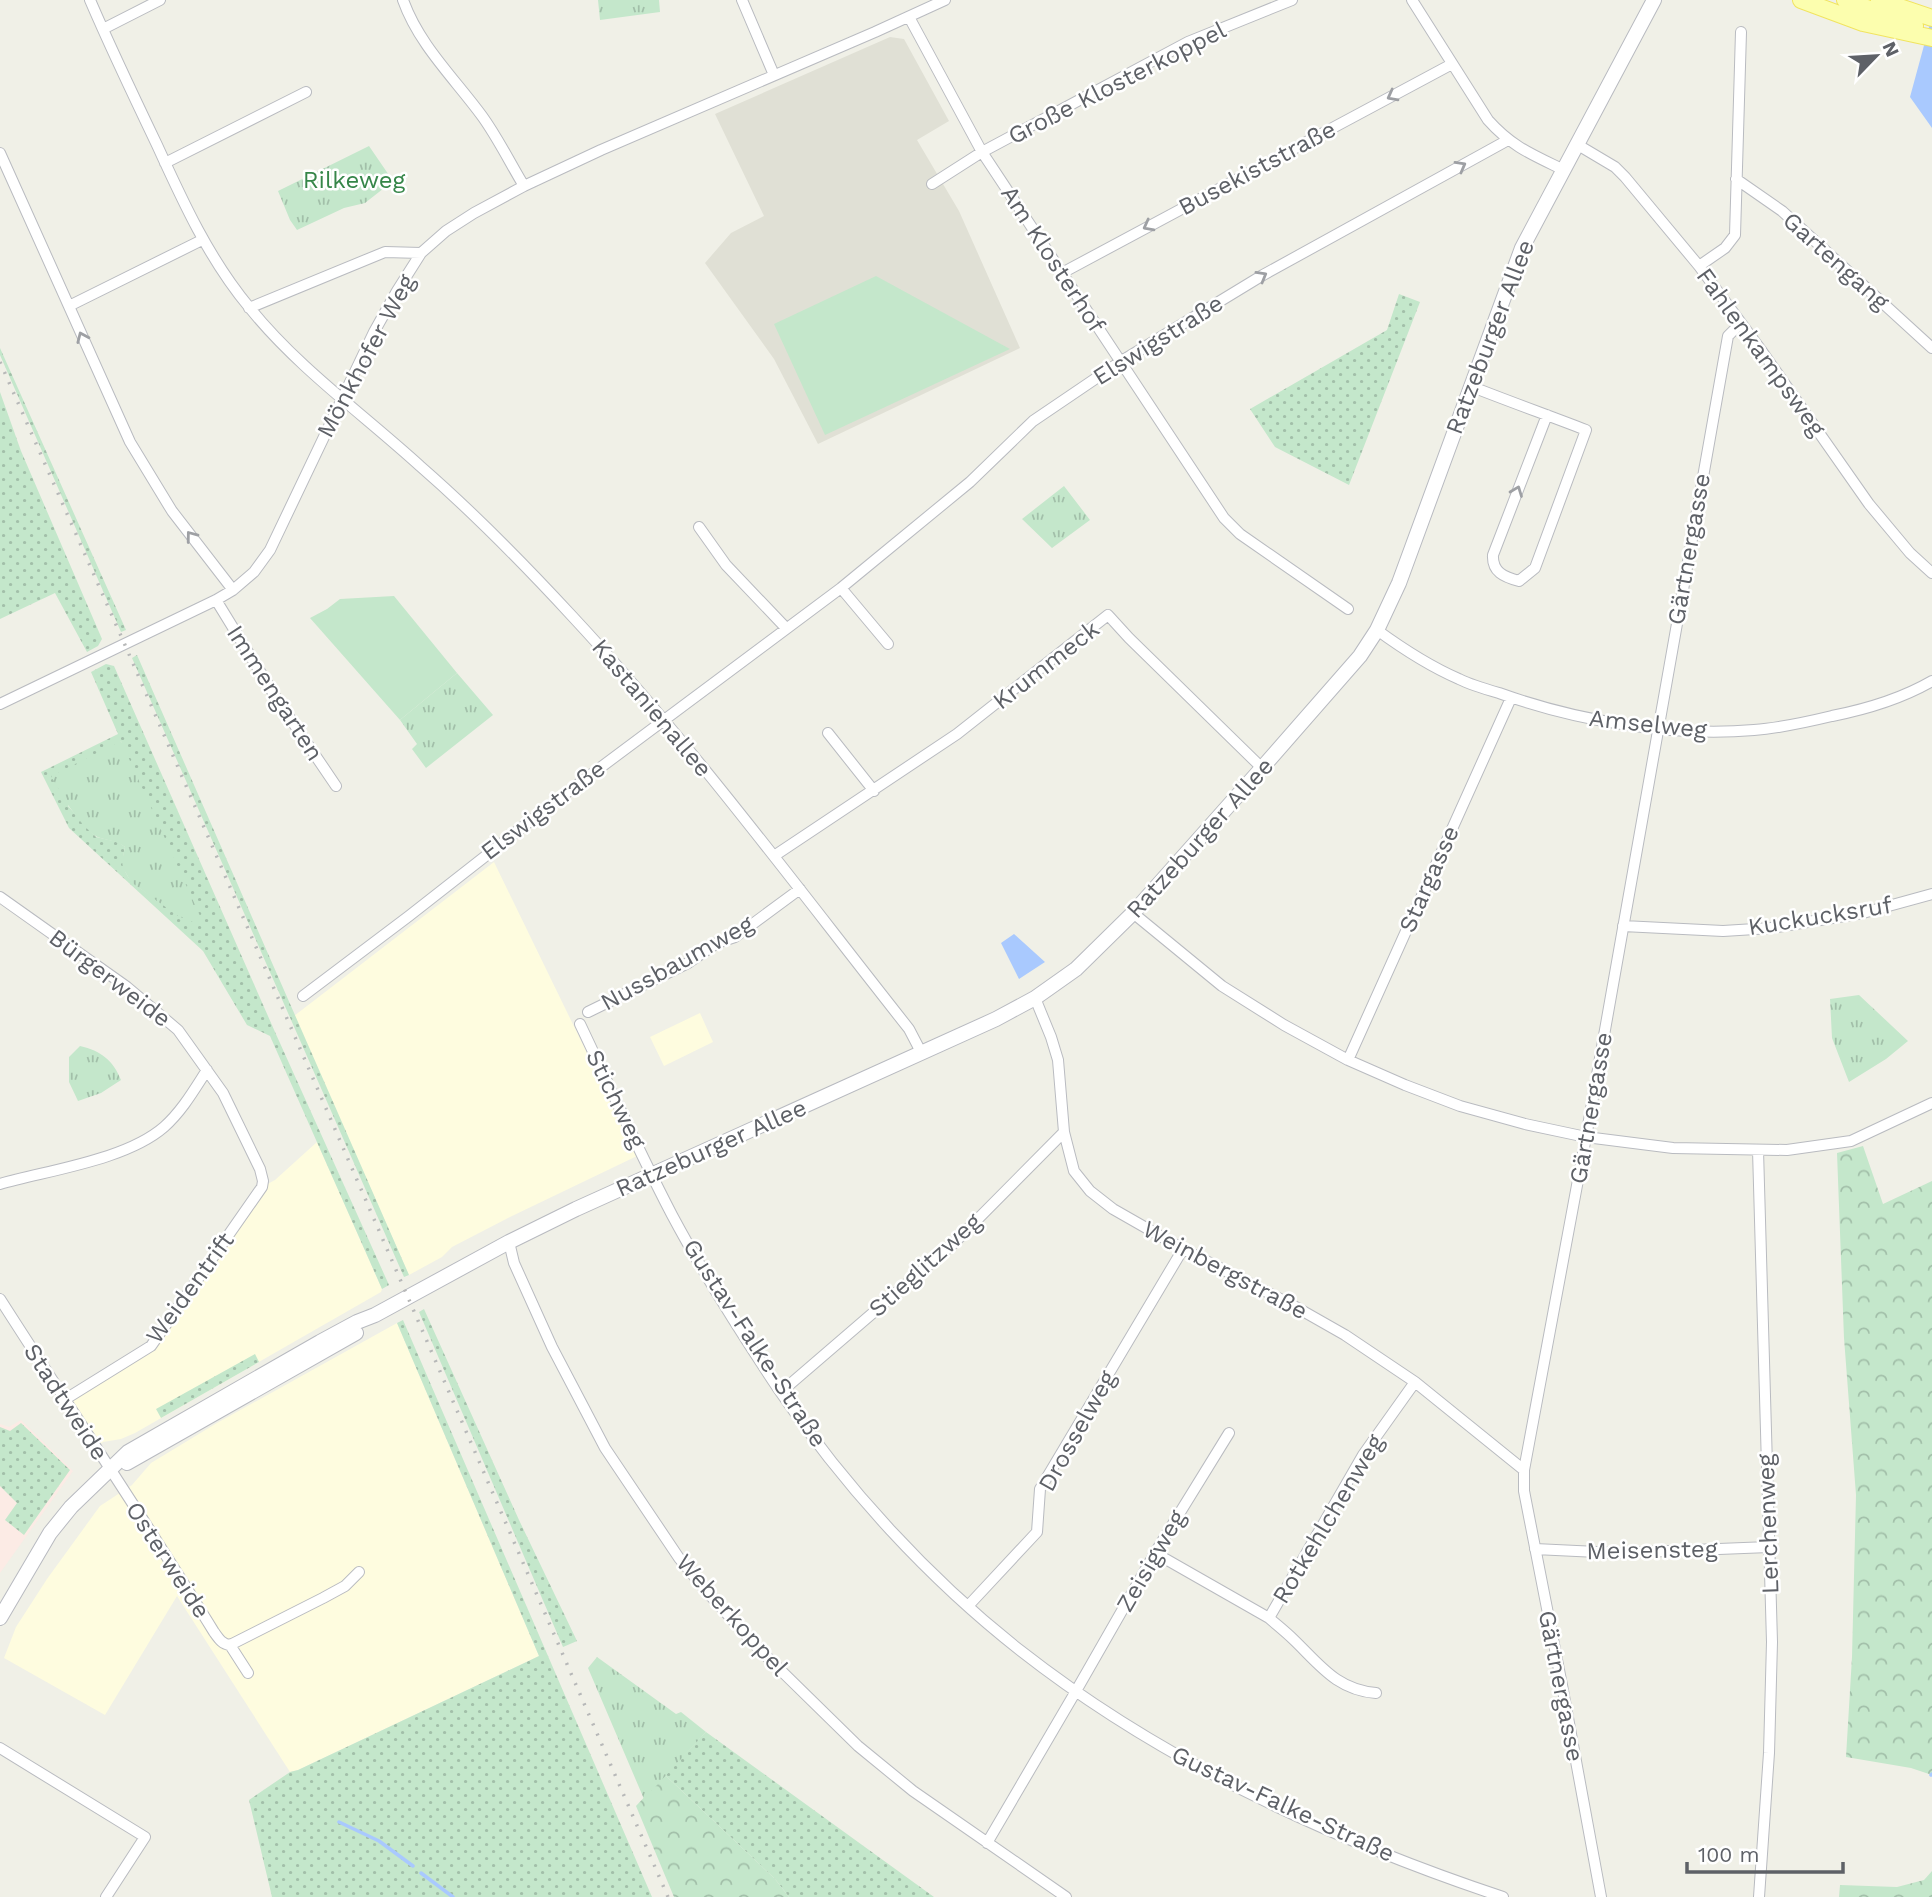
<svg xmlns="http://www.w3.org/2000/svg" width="1932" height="1897" viewBox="0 0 1932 1897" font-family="'Work Sans',sans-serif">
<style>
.commercial{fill:#fefcdf}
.education{fill:#e0e0d5}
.medical{fill:#fcebe5}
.grass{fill:url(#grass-dots);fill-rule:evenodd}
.forest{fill:url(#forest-crowns)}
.park{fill:url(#park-tufts)}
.pitch{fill:#c4e7cb}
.water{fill:#a9c9fe}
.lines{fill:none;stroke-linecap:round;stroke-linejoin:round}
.stream{stroke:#a9c9fe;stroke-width:3.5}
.street-casing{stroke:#b9bbc0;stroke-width:12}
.secondary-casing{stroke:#b8bac0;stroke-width:16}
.primary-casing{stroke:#f1e460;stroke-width:18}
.street{stroke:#fff;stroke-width:10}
.secondary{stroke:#fff;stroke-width:14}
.primary{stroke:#fcfeae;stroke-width:16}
.rail{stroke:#b7b8b8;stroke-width:3.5;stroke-dasharray:2 9;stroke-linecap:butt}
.oneway{stroke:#9ea0a4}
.labels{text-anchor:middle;stroke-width:5;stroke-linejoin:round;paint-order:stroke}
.street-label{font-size:24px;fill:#5e6167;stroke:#fff}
.park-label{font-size:24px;fill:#368649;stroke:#fff}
</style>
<defs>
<pattern id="grass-dots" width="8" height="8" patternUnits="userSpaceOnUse" patternTransform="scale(1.75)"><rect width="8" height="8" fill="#c4e7cb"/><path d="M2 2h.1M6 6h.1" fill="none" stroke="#a2bfa9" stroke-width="1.8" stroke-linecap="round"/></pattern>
<pattern id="forest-crowns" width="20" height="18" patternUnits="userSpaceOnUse" patternTransform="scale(1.75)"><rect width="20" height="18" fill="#c4e7cb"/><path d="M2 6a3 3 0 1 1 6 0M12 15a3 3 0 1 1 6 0" fill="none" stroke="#a2bfa9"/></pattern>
<pattern id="park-tufts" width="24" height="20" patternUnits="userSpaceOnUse" patternTransform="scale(1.75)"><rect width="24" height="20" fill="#c4e7cb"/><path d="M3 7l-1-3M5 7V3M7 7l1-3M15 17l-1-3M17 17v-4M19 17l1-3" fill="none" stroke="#a2bfa9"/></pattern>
</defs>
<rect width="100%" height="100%" fill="#f0f0e7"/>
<!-- commercial -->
<path class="commercial" d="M 494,862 L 637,1156 L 510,1217 L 452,1247 L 442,1257 L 409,1275 L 294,1016 Z
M 700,1013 L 713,1042 L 664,1066 L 650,1037 Z
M 317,1142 L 382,1289 L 381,1292 L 135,1433 L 121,1439 L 103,1442 L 95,1448 L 64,1400 L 142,1352 L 262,1187 L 275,1180 Z
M 397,1323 L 539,1656 L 298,1770 L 290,1772 L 177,1596 L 105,1715 L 4,1658 L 16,1627 L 47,1579 L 100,1506 L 132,1485 L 151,1463 L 217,1423 Z"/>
<!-- education -->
<path class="education" d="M 890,37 L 904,39 L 949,121 L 917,140 L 959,211 L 1020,348 L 818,444 L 774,359 L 705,263 L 731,233 L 764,216 L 715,114 Z"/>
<!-- medical -->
<path class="medical" d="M 21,1420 L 73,1471 L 0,1573 L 0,1424 L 9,1427 Z"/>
<!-- grass -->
<path class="grass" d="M 1399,294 L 1420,302 L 1349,485 L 1275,447 L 1250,409 L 1387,330 Z
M 0,348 L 126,630 L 121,632 L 0,355 Z
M 0,392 L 21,451 L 102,639 L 98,646 L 87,652 L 55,593 L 0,619 Z
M 137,655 L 409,1275 L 404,1277 L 132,658 Z
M 106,664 L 114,666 L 275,1032 L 389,1285 L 382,1289 L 270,1036 L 247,1025 L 203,951 L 69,828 L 41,772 L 118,734 L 91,672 ZM 121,741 L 155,898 C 133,884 118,876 125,847 L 118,842 L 96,837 L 68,806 Z
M 424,1309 L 519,1520 L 577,1641 L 563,1647 L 419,1312 Z
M 403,1320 L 652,1897 L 272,1897 L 249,1800 L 290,1772 L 298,1770 L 539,1656 L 397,1323 Z
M 255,1354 L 259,1362 L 161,1418 L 156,1409 Z
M 21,1423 L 70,1470 L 24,1535 L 5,1520 L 17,1503 L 0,1486 L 0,1427 L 10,1431 Z
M 706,1732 L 934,1897 L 789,1897 L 775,1879 L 665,1775 Z"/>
<!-- forest -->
<path class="forest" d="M 1863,1146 L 1883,1204 L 1932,1181 L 1932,1775 L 1911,1768 L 1846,1757 L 1852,1657 L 1856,1495 L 1844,1338 L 1837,1153 Z
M 665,1775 L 775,1879 L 789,1897 L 674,1897 L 636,1806 Z
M 1932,1871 L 1932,1897 L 1839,1897 L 1840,1885 L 1897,1887 L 1924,1880 Z"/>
<!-- park -->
<path class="park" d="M 598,0 L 659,0 L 660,12 L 600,20 Z
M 369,146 L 393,181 L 365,203 L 344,208 L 297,230 L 290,220 L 278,191 Z
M 1064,486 L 1090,520 L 1052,548 L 1022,519 Z
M 457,673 L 493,715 L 426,768 L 412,749 L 417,744 L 400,720 Z
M 121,741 L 205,927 L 178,916 L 131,882 L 123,868 L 122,861 L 125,847 C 115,839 103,841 94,835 C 75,819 63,797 51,776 Z
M 1859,995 L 1908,1041 L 1886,1059 L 1849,1082 L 1832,1038 L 1830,999 Z
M 80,1046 C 101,1051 113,1060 121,1080 L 101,1093 L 78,1101 L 69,1082 L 69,1057 Z
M 597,1657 L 676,1714 L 681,1712 L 706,1732 L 644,1799 L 588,1668 Z"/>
<!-- pitch -->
<path class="pitch" d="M 876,276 L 1010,349 L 825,435 L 774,324 Z
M 394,596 L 457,673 L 400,720 L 310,618 L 327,609 L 340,599 Z"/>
<!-- water -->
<path class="water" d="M 1932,16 L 1932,128 L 1910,97 Z
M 1014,934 L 1045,962 L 1019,979 L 1001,943 Z"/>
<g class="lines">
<!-- stream -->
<path class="stream" d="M 1931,1775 L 1932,1774
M 339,1822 L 379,1841 L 413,1866
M 421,1873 L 453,1897"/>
<defs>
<path id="street" d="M 90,0 C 111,49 134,97 157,145 C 183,202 209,259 249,307 C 298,368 363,414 420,466 C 474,513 524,564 572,616 C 693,746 799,890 909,1029 L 921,1052
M 403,0 C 419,45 455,79 482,116 C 498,138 510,163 524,186
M 742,0 L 774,75
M 1412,0 L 1488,120 C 1512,147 1533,155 1564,170
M 909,17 L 982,152 L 1224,518 L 1240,534 L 1348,609
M 103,29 L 160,0
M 1578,145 L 1615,167 L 1625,177 L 1699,266 L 1761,350 L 1869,504 L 1910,553 L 1932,573
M 0,153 L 130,442 L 172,511 L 233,590
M 165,163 L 306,92
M 1736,179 L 1782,211 L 1932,348
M 932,184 L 982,152 L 1188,42 L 1292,0
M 1699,266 L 1725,248 L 1735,235 L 1741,32
M 1062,273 L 1452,64
M 69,306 L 202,240
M 249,308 L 385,252 L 421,253
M 1470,386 C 1508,401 1547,415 1586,430 L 1535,568 L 1519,581 C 1504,577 1492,572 1493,555 L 1547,415
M 699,527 L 726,565 L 786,628
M 841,588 L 888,644
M 216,600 L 275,696 L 336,786
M 1377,630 C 1403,649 1429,666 1459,679 C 1471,685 1485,689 1499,693 C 1577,721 1671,737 1754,730 C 1780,728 1807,722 1832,716 C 1867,709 1901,699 1932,681
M 0,704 L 216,600 L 233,590 L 254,572 L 270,550 L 374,332 L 397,291 L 421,253 L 446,231 L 474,213 L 524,186 L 601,150 L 875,32 L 945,0
M 828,733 L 874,791
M 774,856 L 957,734 L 1108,615 L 1129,638 L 1262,768
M 0,897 L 127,987 L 178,1030 L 223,1093 L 260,1169 L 263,1181 L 262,1187 L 151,1346 L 64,1400
M 1133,913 L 1222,986 L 1284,1025 L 1348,1060 L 1405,1085 L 1460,1106 L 1525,1124 L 1586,1137 L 1673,1148 L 1787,1150 L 1851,1141 L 1932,1103
M 1623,926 L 1723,931 L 1771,928 L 1863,913 L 1932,894
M 303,996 L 409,916 L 557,800 L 841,588 L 970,482 L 1033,421 L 1120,362 L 1263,275 L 1508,140
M 1035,998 L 1051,1037 L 1058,1060 L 1064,1132 L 1074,1171 L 1090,1191 L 1113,1209 L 1183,1249 L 1294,1306 L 1345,1335 L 1415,1382 L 1524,1470
M 588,1012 L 688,963 L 717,943 L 735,937 L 800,889
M 580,1024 C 610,1087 639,1152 672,1215 C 704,1275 741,1333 779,1390 C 845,1487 929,1579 1021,1651 C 1164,1763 1332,1840 1503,1897
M 1348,1060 L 1511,698
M 1758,1150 L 1772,1642 L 1769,1753 L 1759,1897
M 0,1184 C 49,1170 126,1160 164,1127 C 182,1111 194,1090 207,1070
M 509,1242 L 514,1263 L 552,1347 L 605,1448 L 679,1558 L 708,1593 L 758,1648 L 858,1746 L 913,1791 L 1066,1897
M 0,1299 C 71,1410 145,1520 214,1632 C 219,1639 222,1644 230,1645 L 248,1673
M 781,1392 L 953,1244 L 1064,1132
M 1535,1549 L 1618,1553 L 1769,1547
M 1155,1553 L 1269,1618 L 1363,1455 L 1415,1382
M 968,1606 L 1037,1532 L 1040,1489 L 1183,1249
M 1269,1618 C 1277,1625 1286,1632 1294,1640 C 1320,1665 1337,1690 1376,1693
M 230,1645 L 323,1598 L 345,1586 L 359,1572
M 0,1748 L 145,1837 L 106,1897
M 987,1843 L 1076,1691 L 1155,1553 L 1229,1433
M 1601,1897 L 1562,1685 L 1524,1491 L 1524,1470 L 1586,1137 L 1728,336 L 1741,323"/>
<path id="secondary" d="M 127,1463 L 356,1333
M 0,1618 L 50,1533 L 71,1507 L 128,1452 L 320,1342 L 357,1322 L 375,1315 L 509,1242 L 576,1209 L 996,1019 L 1035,998 L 1076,969 L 1133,913 L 1262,768 L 1360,656 L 1377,630 L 1399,583 L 1522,248 L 1654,0"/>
<path id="primary" d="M 1801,0 L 1863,23 L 1932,38
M 1845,0 L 1915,26
M 1879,0 L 1932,18"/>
</defs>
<!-- street casing -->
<use href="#street" class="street-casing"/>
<!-- secondary casing -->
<use href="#secondary" class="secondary-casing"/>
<!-- primary casing -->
<use href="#primary" class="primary-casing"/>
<!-- street -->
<use href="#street" class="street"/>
<!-- secondary -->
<use href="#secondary" class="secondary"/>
<!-- primary -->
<use href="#primary" class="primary"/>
<!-- rail -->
<path class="rail" d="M 0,362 L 125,645 L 668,1897"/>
</g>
<!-- one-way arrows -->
<defs><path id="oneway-chevron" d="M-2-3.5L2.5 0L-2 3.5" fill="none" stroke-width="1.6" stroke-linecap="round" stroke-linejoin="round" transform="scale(1.75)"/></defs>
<g class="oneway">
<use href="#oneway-chevron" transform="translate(1392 96) rotate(152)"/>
<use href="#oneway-chevron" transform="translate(1461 166) rotate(-29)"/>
<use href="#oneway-chevron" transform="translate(1148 226) rotate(152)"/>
<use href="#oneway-chevron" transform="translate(1262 276) rotate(-30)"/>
<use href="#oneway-chevron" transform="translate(82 337) rotate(-114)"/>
<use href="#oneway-chevron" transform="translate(1517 491) rotate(-69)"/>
<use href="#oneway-chevron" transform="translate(191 536) rotate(-127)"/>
</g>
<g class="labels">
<!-- street labels -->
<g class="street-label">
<text transform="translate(1117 83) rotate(-27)" y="8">Große Klosterkoppel</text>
<text transform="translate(1257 168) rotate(-28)" y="8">Busekiststraße</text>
<text transform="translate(1053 259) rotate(57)" y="8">Am Klosterhof</text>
<text transform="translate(1836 261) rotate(42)" y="8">Gartengang</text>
<text transform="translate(1490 337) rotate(-69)" y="8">Ratzeburger Allee</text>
<text transform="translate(1158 340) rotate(-32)" y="8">Elswigstraße</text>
<text transform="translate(1761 352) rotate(54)" y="8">Fahlenkampsweg</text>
<text transform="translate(366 356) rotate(-62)" y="8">Mönkhofer Weg</text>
<text transform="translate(1689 549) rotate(-80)" y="8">Gärtnergasse</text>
<text transform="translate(1046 665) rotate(-38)" y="8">Krummeck</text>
<text transform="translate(275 693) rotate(57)" y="8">Immengarten</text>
<text transform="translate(652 708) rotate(50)" y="8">Kastanienallee</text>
<text transform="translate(1648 724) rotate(6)" y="8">Amselweg</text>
<text transform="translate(543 810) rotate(-37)" y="8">Elswigstraße</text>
<text transform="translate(1200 838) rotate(-48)" y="8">Ratzeburger Allee</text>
<text transform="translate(1429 879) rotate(-66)" y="8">Stargasse</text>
<text transform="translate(1820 916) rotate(-9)" y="8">Kuckucksruf</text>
<text transform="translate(677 963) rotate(-29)" y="8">Nussbaumweg</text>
<text transform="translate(110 978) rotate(37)" y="8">Bürgerweide</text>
<text transform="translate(616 1099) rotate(64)" y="8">Stichweg</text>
<text transform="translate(1591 1108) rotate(-80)" y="8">Gärtnergasse</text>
<text transform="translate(711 1148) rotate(-24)" y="8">Ratzeburger Allee</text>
<text transform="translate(925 1265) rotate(-42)" y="8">Stieglitzweg</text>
<text transform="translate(1225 1270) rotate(28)" y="8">Weinbergstraße</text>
<text transform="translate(190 1288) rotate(-54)" y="8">Weidentrift</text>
<text transform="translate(755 1343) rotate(57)" y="8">Gustav-Falke-Straße</text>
<text transform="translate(66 1402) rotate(57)" y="8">Stadtweide</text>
<text transform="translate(1077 1431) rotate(-61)" y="8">Drosselweg</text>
<text transform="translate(1328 1519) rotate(-59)" y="8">Rotkehlchenweg</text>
<text transform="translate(1768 1524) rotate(-92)" y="8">Lerchenweg</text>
<text transform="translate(1652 1550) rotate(-1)" y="8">Meisensteg</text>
<text transform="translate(168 1560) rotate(57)" y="8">Osterweide</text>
<text transform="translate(1151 1561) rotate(-60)" y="8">Zeisigweg</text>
<text transform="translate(732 1615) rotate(48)" y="8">Weberkoppel</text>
<text transform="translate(1561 1686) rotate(79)" y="8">Gärtnergasse</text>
<text transform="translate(1283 1804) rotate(25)" y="8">Gustav-Falke-Straße</text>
</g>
<!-- park labels -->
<g class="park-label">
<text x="354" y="188">Rilkeweg</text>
</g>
</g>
<!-- north arrow -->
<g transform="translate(1876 56) rotate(65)" stroke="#ffffff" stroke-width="5" paint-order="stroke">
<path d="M0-5L12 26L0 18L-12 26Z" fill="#5e6167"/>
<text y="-10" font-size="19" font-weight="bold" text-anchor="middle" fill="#5e6167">N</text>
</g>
<!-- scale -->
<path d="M1687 1862v10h156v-10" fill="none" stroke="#5e6167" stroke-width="3.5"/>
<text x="1698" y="1862" font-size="21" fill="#5e6167" stroke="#ffffff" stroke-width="5" paint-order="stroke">100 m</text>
</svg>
